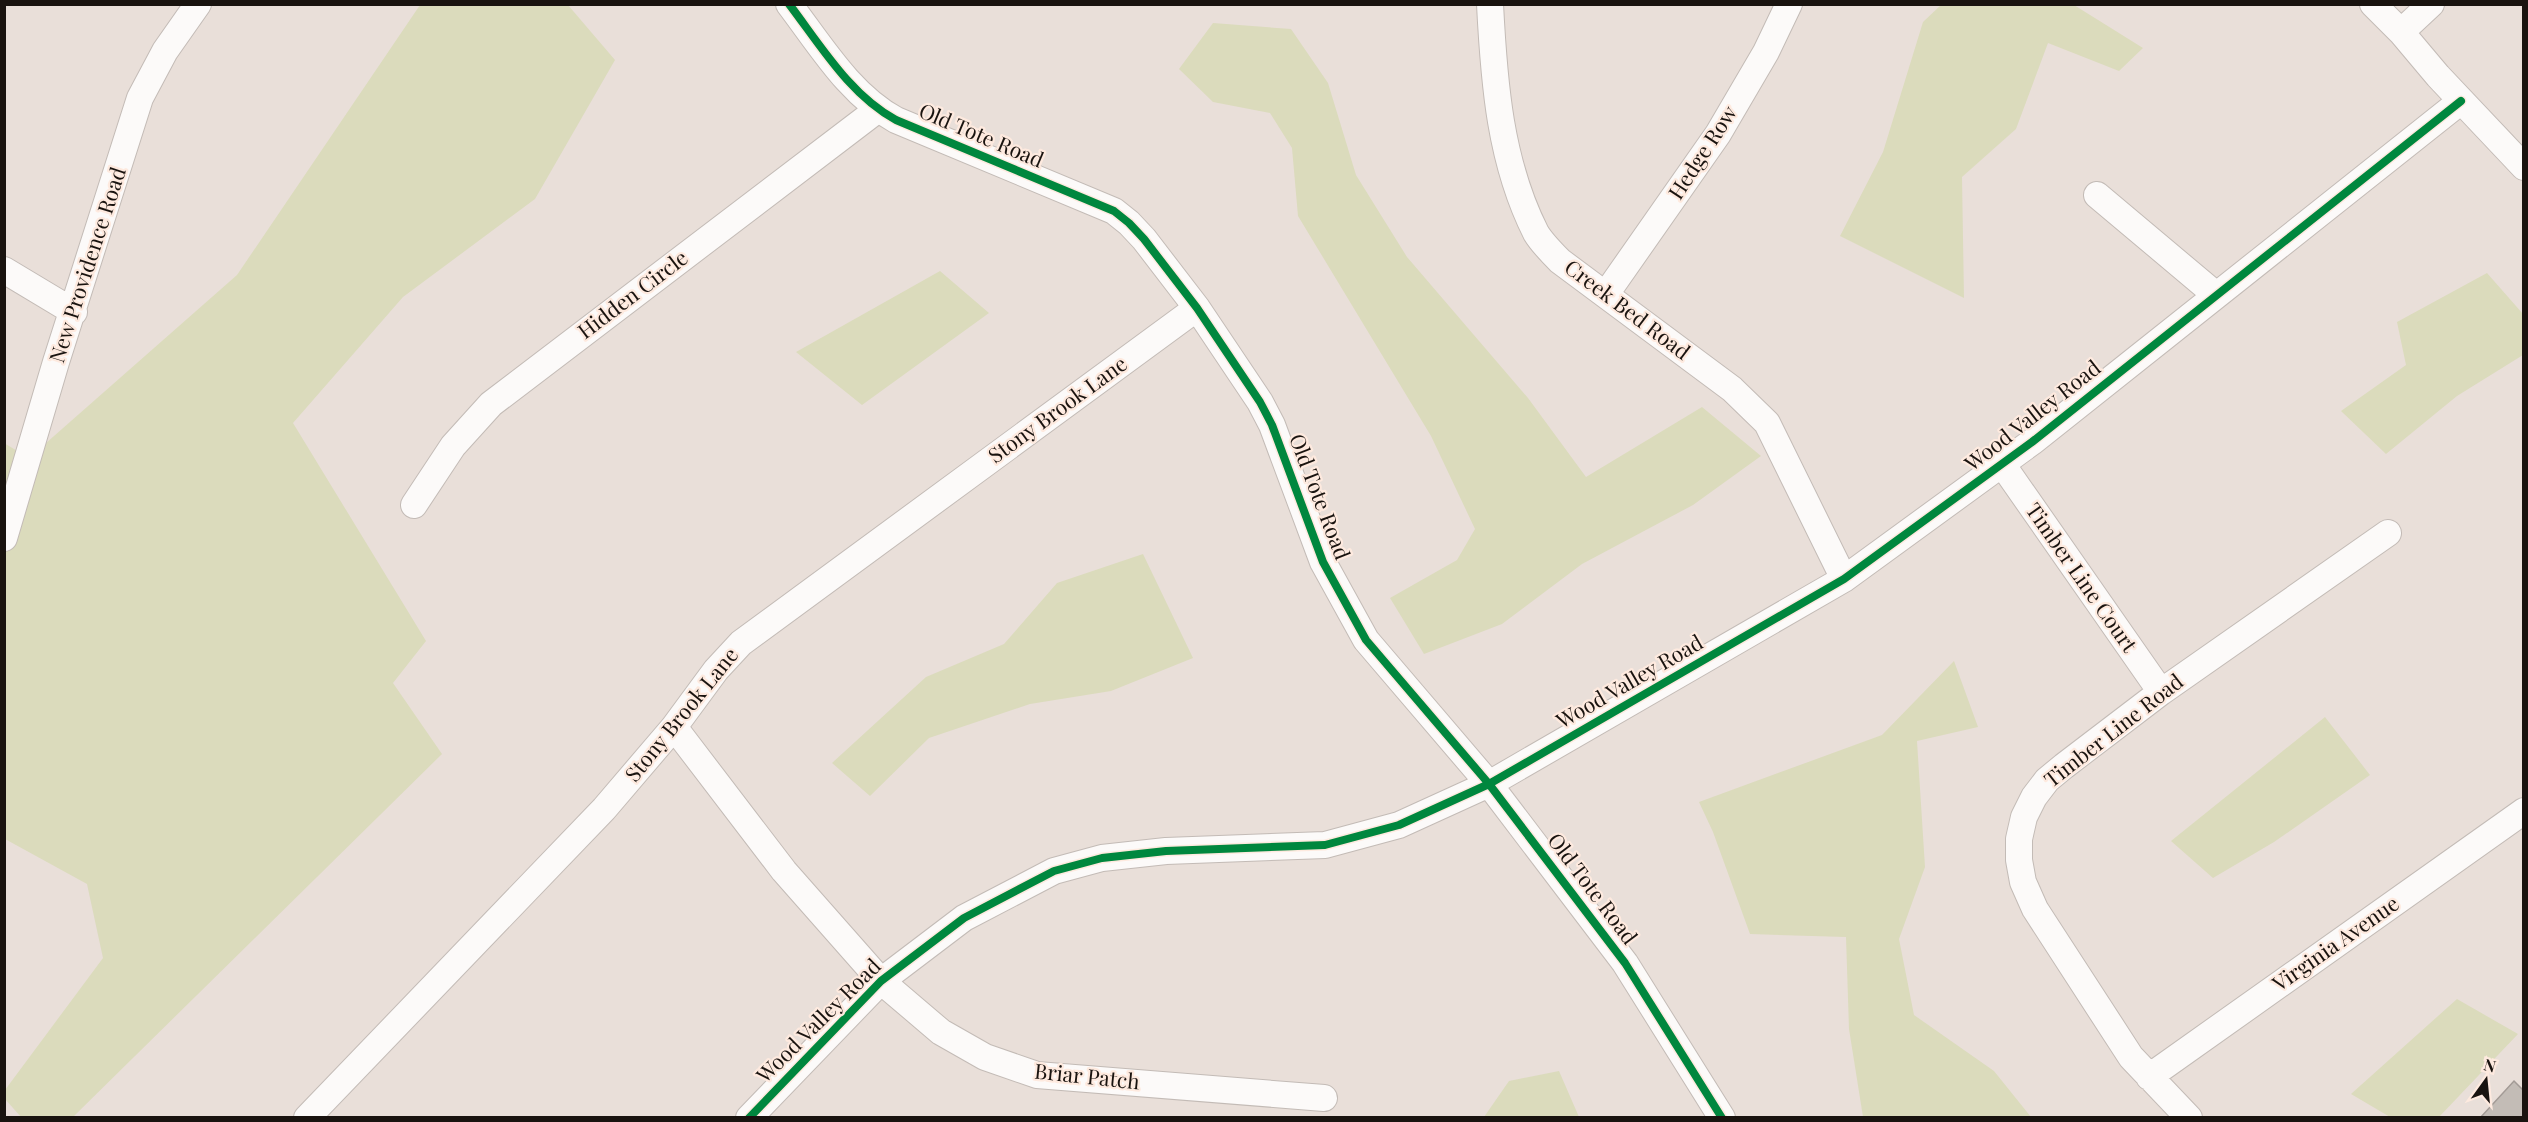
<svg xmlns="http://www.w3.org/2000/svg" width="2528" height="1122" viewBox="0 0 2528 1122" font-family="'Playfair Display',serif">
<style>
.green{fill:#dbdbbc}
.building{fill:#c3bcb6;stroke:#a39b96;stroke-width:1.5}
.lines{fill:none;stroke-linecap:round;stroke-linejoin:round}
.minor-casing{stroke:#c3bbb6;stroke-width:28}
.minor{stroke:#fcfaf9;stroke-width:26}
.cycleway-casing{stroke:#feeadf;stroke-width:11}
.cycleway{stroke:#00873e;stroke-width:8}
.labels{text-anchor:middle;stroke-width:4.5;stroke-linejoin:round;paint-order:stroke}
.street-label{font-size:21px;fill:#19130f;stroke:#feeadf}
</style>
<rect width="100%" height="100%" fill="#e9dfd9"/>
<!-- green -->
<path class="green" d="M 1942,4 L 2074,5 L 2143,48 L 2119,71 L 2048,43 L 2016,129 L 1962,177 L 1964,298 L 1840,236 L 1883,152 L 1923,22 Z
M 420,5 L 568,5 L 615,60 L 535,199 L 403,297 L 293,423 L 426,641 L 393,683 L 442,754 L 73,1117 L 21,1117 L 5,1099 L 5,1090 L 103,958 L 87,884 L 5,839 L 4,443 L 29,458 L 237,275 Z
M 1213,23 L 1291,29 L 1328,83 L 1356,175 L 1407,257 L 1528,398 L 1586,477 L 1702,407 L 1761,456 L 1693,505 L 1582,564 L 1502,624 L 1424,654 L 1390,598 L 1457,560 L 1475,529 L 1431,436 L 1298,216 L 1292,148 L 1270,113 L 1213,102 L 1179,69 Z
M 940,271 L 989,313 L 862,405 L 796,352 Z
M 2487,273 L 2523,314 L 2523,355 L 2457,396 L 2386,454 L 2341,411 L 2406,365 L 2397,322 Z
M 1143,554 L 1193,658 L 1111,691 L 1030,704 L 929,738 L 870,796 L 832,763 L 926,677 L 1004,644 L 1057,583 Z
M 1954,661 L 1978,727 L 1917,741 L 1925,867 L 1899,939 L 1914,1015 L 1994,1071 L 2031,1117 L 1863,1117 L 1849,1029 L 1846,937 L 1750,934 L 1713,832 L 1699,802 L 1882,735 Z
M 2325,717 L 2370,775 L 2274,842 L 2213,878 L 2171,841 Z
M 2457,999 L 2518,1034 L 2439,1117 L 2390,1117 L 2351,1094 Z
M 1559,1071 L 1579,1117 L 1484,1117 L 1509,1081 Z"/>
<!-- building -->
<path class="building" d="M 2514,1081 L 2524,1091 L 2524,1118 L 2480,1118 Z"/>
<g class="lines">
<defs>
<path id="minor" d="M 789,4 C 821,46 850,95 896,120 L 1114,211 L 1129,223 L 1144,239 L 1197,308 L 1260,402 L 1272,425 L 1323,562 L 1366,640 L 1489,784 L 1625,963 L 1722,1118
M 1490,4 C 1494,83 1500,162 1536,233 C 1542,243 1552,253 1560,261 L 1732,389 L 1767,423 L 1844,579
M 2373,4 L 2401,32 L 2438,76 L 2524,167
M 2401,32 L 2431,4
M 2097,195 L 2216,295
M 4,270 L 74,312
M 1606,294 L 1718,134 L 1766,52 L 1789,4
M 2002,464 L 2161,692
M 414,505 L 453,446 L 491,404 L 877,110
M 4,538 L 56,362 L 140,98 L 165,51 L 198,4
M 674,727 L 784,871 L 881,981 L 941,1032 L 985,1057 L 1037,1075 L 1324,1098
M 2149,1077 L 2524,811
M 307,1118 L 604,809 L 674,727 L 716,670 L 741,643 L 1197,308
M 749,1118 L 881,981 L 964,918 L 1054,871 L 1102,858 L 1166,851 L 1325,845 L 1399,825 L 1489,784 L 1844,579 L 2032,442 L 2461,101
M 2189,1118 L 2131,1057 L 2035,909 L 2023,882 L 2019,860 L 2019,839 L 2024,817 L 2034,797 L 2047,780 L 2064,766 L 2161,692 L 2388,533"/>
</defs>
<!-- minor casing -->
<use href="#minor" class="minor-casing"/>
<!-- minor -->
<use href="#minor" class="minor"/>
<defs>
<path id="cycleway" d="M 789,4 C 821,46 850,95 896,120 L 1114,211 L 1129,223 L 1144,239 L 1197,308 L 1260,402 L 1272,425 L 1323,562 L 1366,640 L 1489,784 L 1625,963 L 1722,1118
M 749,1118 L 881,981 L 964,918 L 1054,871 L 1102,858 L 1166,851 L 1325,845 L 1399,825 L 1489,784 L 1844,579 L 2032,442 L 2461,101"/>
</defs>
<!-- cycleway casing -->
<use href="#cycleway" class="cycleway-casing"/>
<!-- cycleway -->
<use href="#cycleway" class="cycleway"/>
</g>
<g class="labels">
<!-- street labels -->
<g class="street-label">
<text transform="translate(981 136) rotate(23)" y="7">Old Tote Road</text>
<text transform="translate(1703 153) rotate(-57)" y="7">Hedge Row</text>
<text transform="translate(88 265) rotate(-72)" y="7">New Providence Road</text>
<text transform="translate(633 295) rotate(-37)" y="7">Hidden Circle</text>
<text transform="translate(1627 310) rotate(37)" y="7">Creek Bed Road</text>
<text transform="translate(1058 410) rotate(-36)" y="7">Stony Brook Lane</text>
<text transform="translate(2033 416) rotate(-38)" y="7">Wood Valley Road</text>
<text transform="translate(1319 497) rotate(69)" y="7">Old Tote Road</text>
<text transform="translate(2081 578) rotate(55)" y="7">Timber Line Court</text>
<text transform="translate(1630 682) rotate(-30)" y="7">Wood Valley Road</text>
<text transform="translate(682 715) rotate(-51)" y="7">Stony Brook Lane</text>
<text transform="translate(2114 731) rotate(-38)" y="7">Timber Line Road</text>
<text transform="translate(1592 889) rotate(53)" y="7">Old Tote Road</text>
<text transform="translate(2336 944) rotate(-35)" y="7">Virginia Avenue</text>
<text transform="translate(819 1021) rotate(-45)" y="7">Wood Valley Road</text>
<text transform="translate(1087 1077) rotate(6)" y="7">Briar Patch</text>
</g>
</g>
<!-- border -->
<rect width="2528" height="1122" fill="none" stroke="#19130f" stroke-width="12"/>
<!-- north arrow -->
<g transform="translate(2486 1080) rotate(15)" stroke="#feeadf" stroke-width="4.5" paint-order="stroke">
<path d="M0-4.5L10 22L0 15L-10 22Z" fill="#19130f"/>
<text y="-9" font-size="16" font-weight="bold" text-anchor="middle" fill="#19130f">N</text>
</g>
</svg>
